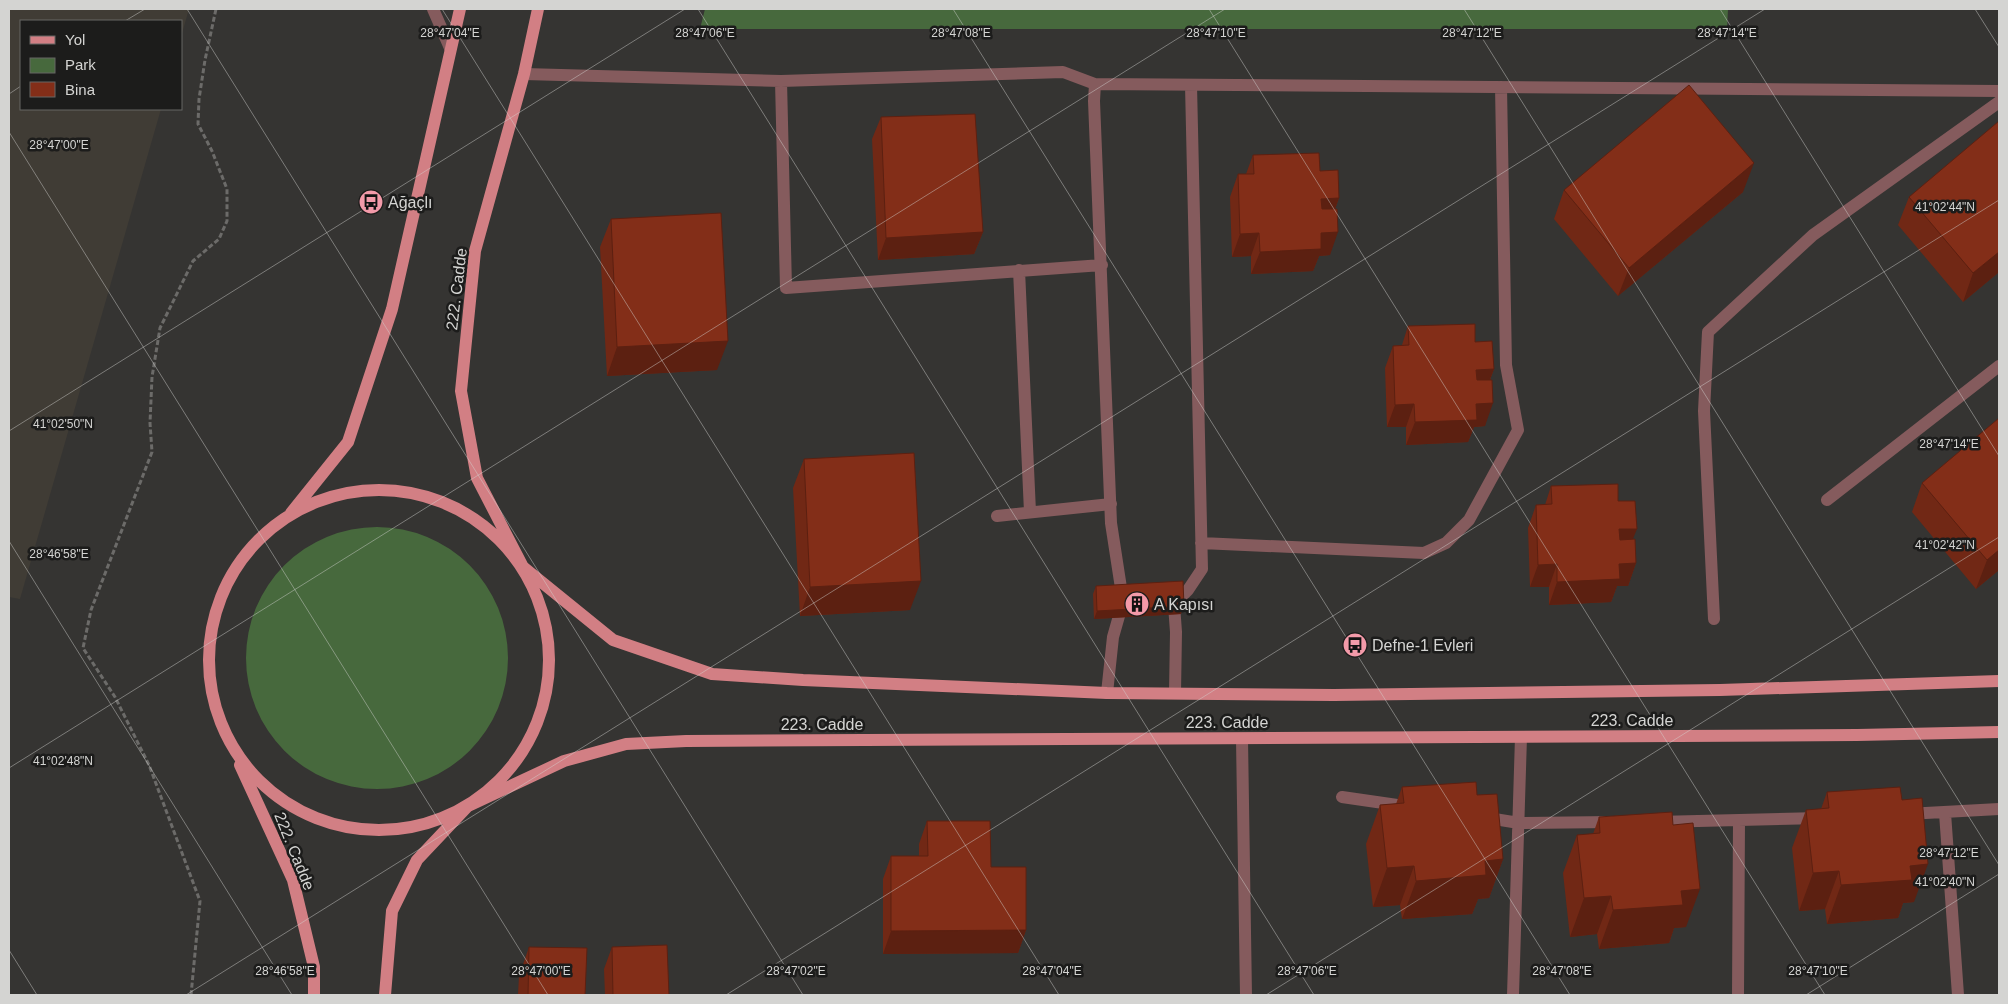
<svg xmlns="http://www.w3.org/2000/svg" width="2008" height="1004" viewBox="0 0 2008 1004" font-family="Helvetica,sans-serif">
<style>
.built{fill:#403c35}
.green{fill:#47693d}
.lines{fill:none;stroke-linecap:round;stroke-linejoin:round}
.path{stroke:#6c6b69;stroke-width:3;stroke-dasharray:5 2.5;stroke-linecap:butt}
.minor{stroke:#855b5d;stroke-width:12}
.primary{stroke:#d27f84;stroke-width:12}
.wall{fill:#712815}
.shaded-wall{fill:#5c2011}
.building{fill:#832e18;stroke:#5c2011}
.ticks{fill:none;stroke:#d4d4d2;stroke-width:1;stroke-opacity:0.45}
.labels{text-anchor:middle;stroke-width:5;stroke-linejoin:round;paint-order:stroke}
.poi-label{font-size:16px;fill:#d4d4d2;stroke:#1c1c1b;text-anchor:start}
.street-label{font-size:16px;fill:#d4d4d2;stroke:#1c1c1b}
.ticks-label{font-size:12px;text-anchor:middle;fill:#d4d4d2;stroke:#1c1c1b;stroke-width:5;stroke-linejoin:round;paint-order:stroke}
</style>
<rect width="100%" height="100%" fill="#353432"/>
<!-- built -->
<path class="built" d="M 9,9 L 189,9 L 181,37 L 181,21 L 21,21 L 21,109 L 161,109 L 20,599 L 9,597 Z"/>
<!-- green -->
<path class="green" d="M 705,9 L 1728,9 L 1727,29 L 700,29 Z
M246 658a131 131 0 1 1 262 0a131 131 0 1 1-262 0Z"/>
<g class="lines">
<!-- path -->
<path class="path" d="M 191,995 L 200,901 L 149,765 L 115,697 L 83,648 L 91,610 L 152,452 L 150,423 L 152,377 L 160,328 L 193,261 L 219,239 L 227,221 L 227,189 L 212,151 L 198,124 L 199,99 L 205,60 L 216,9"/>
<!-- minor -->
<path class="minor" d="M 433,9 L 450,48
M 524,74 L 781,81 L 1063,72 L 1095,84 L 1999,91
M 781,81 L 786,288 L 1102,265
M 1095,84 L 1094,101 L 1111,523 L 1123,601
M 1019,270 L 1030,512
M 1827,500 L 1999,366
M 997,516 L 1111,504
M 1201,543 L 1424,553 L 1446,543 L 1469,520 L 1518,430 L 1506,365 L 1501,87
M 1174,605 L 1176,632 L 1175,693
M 1172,606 L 1188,590 L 1202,569 L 1191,85
M 1714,619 L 1704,411 L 1708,332 L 1813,235 L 1999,102
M 1107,693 L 1113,637 L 1123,602
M 1242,739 L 1246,995
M 1342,797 L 1411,807
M 1945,813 L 1958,995
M 1907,814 L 1999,809
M 1482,817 L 1519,823 L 1612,822
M 1657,822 L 1820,818
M 1513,995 L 1521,737
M 1738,995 L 1739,821"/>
<!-- primary -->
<path class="primary" d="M 538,9 L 524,74 L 475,251 L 461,391 L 477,478 L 523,567 L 613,640 L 712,674 L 803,680 L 1107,693 L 1334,695 L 1720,690 L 1999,681
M209 660a170 170 0 1 1 340 0a170 170 0 1 1-340 0Z
M 291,513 L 348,442 L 392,309 L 460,9
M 240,765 L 293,880 L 314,967 L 314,995
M 385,995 L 392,911 L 417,860 L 468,806 L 564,761 L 626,744 L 686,741 L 1857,735 L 1999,732"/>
</g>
<!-- wall -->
<path class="wall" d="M 881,117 L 983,232 L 974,254 L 878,260 L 872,139 Z
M 1253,155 L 1320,171 L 1339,198 L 1335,209 L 1330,255 L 1319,256 L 1313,271 L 1251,274 L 1251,256 L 1232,257 L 1230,197 L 1238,174 L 1246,174 Z
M 1564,190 L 1743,192 L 1618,296 L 1554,219 Z
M 1909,197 L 1999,272 L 1963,302 L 1898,225 Z
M 611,219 L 717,370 L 607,376 L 600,247 Z
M 1408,326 L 1475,342 L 1494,369 L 1490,380 L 1485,426 L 1474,427 L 1468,442 L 1406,445 L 1406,427 L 1387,427 L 1385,368 L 1393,346 L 1402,345 Z
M 804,459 L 910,610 L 800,616 L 793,488 Z
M 1922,483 L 1999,570 L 1976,589 L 1912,512 Z
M 1551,486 L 1618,501 L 1633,540 L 1636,563 L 1628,586 L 1617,586 L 1611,602 L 1549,605 L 1549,587 L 1530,587 L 1528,528 L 1536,505 L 1545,505 Z
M 1096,586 L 1181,614 L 1094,619 L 1093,594 Z
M 1402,787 L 1477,795 L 1503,859 L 1489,898 L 1478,899 L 1472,914 L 1402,919 L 1400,905 L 1373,907 L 1366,844 L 1380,805 L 1396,804 Z
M 1827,792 L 1914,902 L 1903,903 L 1898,918 L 1827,924 L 1825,909 L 1799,911 L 1792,848 L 1806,810 L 1821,809 Z
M 1599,817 L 1686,927 L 1674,928 L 1669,943 L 1599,949 L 1597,934 L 1570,937 L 1563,873 L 1577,835 L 1593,834 Z
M 927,821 L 991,867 L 1026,930 L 1018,953 L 883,954 L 883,879 L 891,856 L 919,856 L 919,844 Z
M 529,947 L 585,995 L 518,995 L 519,976 Z
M 612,947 L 669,995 L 605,995 L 604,969 Z"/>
<!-- shaded-wall -->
<path class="shaded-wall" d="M 1754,163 L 1743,192 L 1618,296 L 1629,268 Z
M 1339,198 L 1331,220 L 1313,221 L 1321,199 Z
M 983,232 L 974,254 L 878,260 L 886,238 Z
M 1338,232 L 1330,255 L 1319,256 L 1313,271 L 1251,274 L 1260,252 L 1321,233 Z
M 1259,233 L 1251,256 L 1232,257 L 1240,234 Z
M 1999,252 L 1999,272 L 1963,302 L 1973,273 Z
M 728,341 L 717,370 L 607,376 L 617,347 Z
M 1494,369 L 1485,392 L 1468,392 L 1476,370 Z
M 1493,403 L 1485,426 L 1474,427 L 1468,442 L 1406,445 L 1415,422 L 1476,404 Z
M 1414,404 L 1406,427 L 1387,427 L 1395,405 Z
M 1619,529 L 1637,529 L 1628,551 L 1611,552 Z
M 1999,550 L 1999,570 L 1976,589 L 1987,560 Z
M 1636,563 L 1628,586 L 1617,586 L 1611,602 L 1549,605 L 1557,582 L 1619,564 Z
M 1557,564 L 1549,587 L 1530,587 L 1538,565 Z
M 921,581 L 910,610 L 800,616 L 810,587 Z
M 1184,606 L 1181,614 L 1094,619 L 1097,611 Z
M 1503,859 L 1489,898 L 1478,899 L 1472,914 L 1402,919 L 1416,881 L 1485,861 Z
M 1928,864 L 1914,902 L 1903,903 L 1898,918 L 1827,924 L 1841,885 L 1910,866 Z
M 1414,866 L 1400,905 L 1373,907 L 1387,868 Z
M 1839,871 L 1825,909 L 1799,911 L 1813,873 Z
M 1700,889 L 1686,927 L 1674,928 L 1669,943 L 1599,949 L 1613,910 L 1681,891 Z
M 1611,896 L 1597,934 L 1570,937 L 1584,898 Z
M 1026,930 L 1018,953 L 883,954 L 891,931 Z"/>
<!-- building -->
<path class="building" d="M 1689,85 L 1754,163 L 1629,268 L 1564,190 Z
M 975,114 L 983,232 L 886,238 L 881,117 Z
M 1999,121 L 1999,252 L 1973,273 L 1909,197 Z
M 1319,153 L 1320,171 L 1338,170 L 1339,198 L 1321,199 L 1322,209 L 1337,209 L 1338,232 L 1321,233 L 1321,249 L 1260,252 L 1259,233 L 1240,234 L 1238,174 L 1254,174 L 1253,155 Z
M 721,213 L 728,341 L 617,347 L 611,219 Z
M 1475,324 L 1475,342 L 1492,341 L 1494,369 L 1476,370 L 1477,380 L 1492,380 L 1493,403 L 1476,404 L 1477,420 L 1415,422 L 1414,404 L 1395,405 L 1393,346 L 1409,345 L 1408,326 Z
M 1999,418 L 1999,550 L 1987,560 L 1922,483 Z
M 914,453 L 921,581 L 810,587 L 804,459 Z
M 1618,484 L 1618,501 L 1635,501 L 1637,529 L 1619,529 L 1620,540 L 1635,539 L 1636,563 L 1619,564 L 1620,579 L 1557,582 L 1557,564 L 1538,565 L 1536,505 L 1552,504 L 1551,486 Z
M 1183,581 L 1184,606 L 1097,611 L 1096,586 Z
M 1476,782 L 1477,795 L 1497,794 L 1503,859 L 1485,861 L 1486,875 L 1416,881 L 1414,866 L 1387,868 L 1380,805 L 1404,803 L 1402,787 Z
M 1900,787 L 1902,800 L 1922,798 L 1928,864 L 1910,866 L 1912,880 L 1841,885 L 1839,871 L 1813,873 L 1806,810 L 1829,808 L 1827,792 Z
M 1672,812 L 1673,825 L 1693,823 L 1700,889 L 1681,891 L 1683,905 L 1613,910 L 1611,896 L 1584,898 L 1577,835 L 1600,833 L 1599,817 Z
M 927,821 L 990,821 L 991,867 L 1026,867 L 1026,930 L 891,931 L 891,856 L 928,856 Z
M 667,945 L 669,995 L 613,995 L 612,947 Z
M 529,947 L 587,948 L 585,995 L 528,995 Z"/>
<!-- ticks -->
<path class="ticks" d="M 187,9 L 803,995M 442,9 L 1059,995M 698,9 L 1314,995M 953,9 L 1570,995M 1209,9 L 1825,995M 1464,9 L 1999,865M 1720,9 L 1999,456M 1975,9 L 1999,47M 125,21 L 145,9M 9,94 L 21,86M 9,132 L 548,995M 9,431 L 685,9M 9,541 L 292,995M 9,768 L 1225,9M 9,950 L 37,995M 186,995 L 1765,9M 726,995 L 1999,200M 1266,995 L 1999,537M 1806,995 L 1999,874"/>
<!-- icons -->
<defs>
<symbol id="bus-disc" viewBox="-11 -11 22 22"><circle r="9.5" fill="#f39aa9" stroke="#1c1c1b"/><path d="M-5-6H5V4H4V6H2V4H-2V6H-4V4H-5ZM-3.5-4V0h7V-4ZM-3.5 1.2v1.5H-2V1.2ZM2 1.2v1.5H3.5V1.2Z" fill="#111"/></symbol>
<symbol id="building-disc" viewBox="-11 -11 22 22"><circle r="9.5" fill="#f39aa9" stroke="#1c1c1b"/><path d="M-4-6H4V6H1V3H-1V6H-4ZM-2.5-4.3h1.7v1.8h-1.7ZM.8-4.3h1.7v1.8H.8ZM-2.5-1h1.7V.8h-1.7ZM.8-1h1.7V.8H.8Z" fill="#111"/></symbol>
</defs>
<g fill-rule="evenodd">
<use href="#bus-disc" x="357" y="188" width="28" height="28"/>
<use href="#building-disc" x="1123" y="590" width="28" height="28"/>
<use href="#bus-disc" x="1341" y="631" width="28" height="28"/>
</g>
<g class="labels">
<!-- poi labels -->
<g class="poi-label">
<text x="388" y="208">Ağaçlı</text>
<text x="1154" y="610">A Kapısı</text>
<text x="1372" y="651">Defne-1 Evleri</text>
</g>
<!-- street labels -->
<g class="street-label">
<text transform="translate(456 289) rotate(-83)" y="6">222. Cadde</text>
<text x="1632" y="726">223. Cadde</text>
<text x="1227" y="728">223. Cadde</text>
<text x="822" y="730">223. Cadde</text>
<text transform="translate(295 851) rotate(68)" y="6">222. Cadde</text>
</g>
</g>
<g class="ticks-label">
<text x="450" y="37">28°47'04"E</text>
<text x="705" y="37">28°47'06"E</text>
<text x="961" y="37">28°47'08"E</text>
<text x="1216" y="37">28°47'10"E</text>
<text x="1472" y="37">28°47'12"E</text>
<text x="1727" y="37">28°47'14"E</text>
<text x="59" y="149">28°47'00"E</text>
<text x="1945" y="211">41°02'44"N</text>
<text x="63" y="428">41°02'50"N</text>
<text x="1949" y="448">28°47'14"E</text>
<text x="1945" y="549">41°02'42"N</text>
<text x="59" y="558">28°46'58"E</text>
<text x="63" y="765">41°02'48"N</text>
<text x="1949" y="857">28°47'12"E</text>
<text x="1945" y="886">41°02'40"N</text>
<text x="285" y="975">28°46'58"E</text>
<text x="541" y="975">28°47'00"E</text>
<text x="796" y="975">28°47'02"E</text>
<text x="1052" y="975">28°47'04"E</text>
<text x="1307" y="975">28°47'06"E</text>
<text x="1562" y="975">28°47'08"E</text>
<text x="1818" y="975">28°47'10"E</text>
</g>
<!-- border -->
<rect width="2008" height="1004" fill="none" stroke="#d4d4d2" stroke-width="20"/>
<!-- legend -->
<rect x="20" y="20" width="162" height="90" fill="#1c1c1b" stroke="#666664"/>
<rect x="30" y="36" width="25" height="8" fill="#d27f84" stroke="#666664"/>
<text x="65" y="45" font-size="15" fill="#d4d4d2">Yol</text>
<rect x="30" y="58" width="25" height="15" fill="#47693d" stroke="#666664"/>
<text x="65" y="70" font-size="15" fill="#d4d4d2">Park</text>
<rect x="30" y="82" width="25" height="15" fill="#832e18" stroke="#666664"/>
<text x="65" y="95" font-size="15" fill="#d4d4d2">Bina</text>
</svg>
